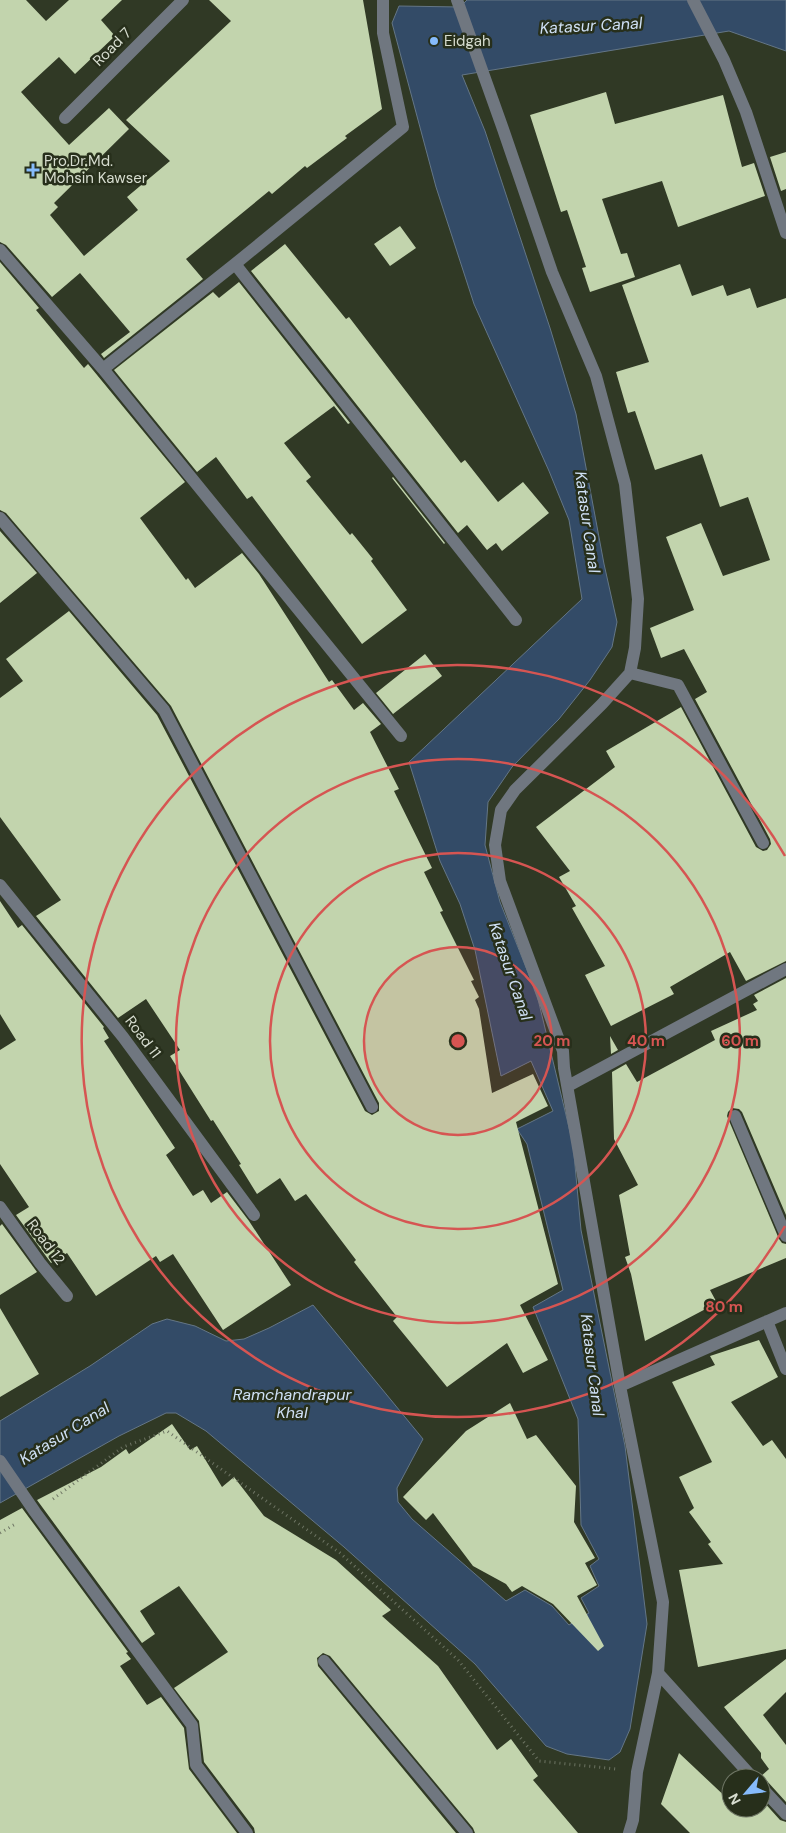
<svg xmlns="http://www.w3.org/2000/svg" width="786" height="1833" viewBox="0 0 786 1833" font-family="'DM Sans',sans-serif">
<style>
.water{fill:#334b67;stroke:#647686}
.building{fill:#c2d4ad}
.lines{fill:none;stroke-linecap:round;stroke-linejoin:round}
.path{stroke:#6d7463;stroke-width:3;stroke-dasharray:1 4;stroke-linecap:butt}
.minor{stroke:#707780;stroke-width:12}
.ring{fill:none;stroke:#d65552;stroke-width:2.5}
.poi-dot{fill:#86bbfb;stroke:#272f1b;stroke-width:2}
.labels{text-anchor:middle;stroke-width:5;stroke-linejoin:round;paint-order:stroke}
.poi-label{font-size:15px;fill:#d6dccf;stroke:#272f1b;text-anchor:start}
.street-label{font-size:15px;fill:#d6dccf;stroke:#272f1b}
.water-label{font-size:16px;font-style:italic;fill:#cfe0f5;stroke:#272f1b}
.centre{fill:#d65552;stroke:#272f1b;stroke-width:2.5}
.ring-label{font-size:15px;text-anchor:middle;font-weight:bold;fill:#d65552;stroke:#272f1b;stroke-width:5;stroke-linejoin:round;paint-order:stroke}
</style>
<rect width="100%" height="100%" fill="#303925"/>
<!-- water -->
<path class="water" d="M 467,0 L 786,0 L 786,51 L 729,31 L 462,75 L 485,131 L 550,328 L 576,414 L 604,564 L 617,622 L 612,647 L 590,680 L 559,719 L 512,767 L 488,802 L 485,845 L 500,902 L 537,995 L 573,1144 L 581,1230 L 625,1446 L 647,1624 L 630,1729 L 620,1752 L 609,1760 L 567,1754 L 546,1746 L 475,1664 L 344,1547 L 206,1431 L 176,1413 L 166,1413 L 119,1436 L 0,1503 L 0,1421 L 90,1366 L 152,1324 L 167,1319 L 195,1326 L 226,1341 L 244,1339 L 269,1328 L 313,1305 L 423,1439 L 397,1488 L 398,1502 L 412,1519 L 506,1601 L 525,1590 L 552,1606 L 569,1625 L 589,1613 L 581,1598 L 599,1586 L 590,1566 L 599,1559 L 581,1525 L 578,1419 L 533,1307 L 563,1290 L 527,1144 L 517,1129 L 553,1111 L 531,1061 L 501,1076 L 475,950 L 460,904 L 440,861 L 409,762 L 582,599 L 569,520 L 549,471 L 474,304 L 436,187 L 392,23 L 399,6 L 460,7 Z"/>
<!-- building -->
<path class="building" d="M 0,0 L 26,0 L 46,21 L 69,0 L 122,0 L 101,20 L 115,36 L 75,74 L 59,57 L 21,92 L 69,145 L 109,108 L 129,129 L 54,203 L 58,207 L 50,215 L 84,256 L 138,210 L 127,197 L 170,161 L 126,120 L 231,21 L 209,0 L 363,0 L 382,109 L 345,136 L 347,138 L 307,168 L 305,166 L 272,194 L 269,191 L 186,259 L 203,279 L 104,358 L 101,354 L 130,332 L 80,273 L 52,297 L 6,245 L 0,242 Z
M 606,92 L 615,124 L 723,95 L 742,167 L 754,163 L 765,196 L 678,227 L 662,181 L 602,199 L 621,254 L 627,253 L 635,277 L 590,292 L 582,268 L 586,267 L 567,210 L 561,212 L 530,115 Z
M 786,152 L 786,189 L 781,191 L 770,157 Z
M 400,226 L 416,248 L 390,266 L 374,244 Z
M 285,244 L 346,319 L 349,317 L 461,463 L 465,460 L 498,502 L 523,482 L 549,513 L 502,551 L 496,543 L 487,550 L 467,525 L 458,533 L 251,271 Z
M 0,262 L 39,308 L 36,310 L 79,362 L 84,368 L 88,364 L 185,482 L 140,518 L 186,580 L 188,578 L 195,588 L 242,553 L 259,574 L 329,682 L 332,680 L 354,710 L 363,703 L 381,724 L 370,732 L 399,789 L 394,791 L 432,868 L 424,872 L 443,911 L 440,912 L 474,980 L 471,981 L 479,997 L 475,1000 L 479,1009 L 492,1093 L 533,1074 L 548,1106 L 516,1122 L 558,1284 L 520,1305 L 548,1360 L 523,1373 L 507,1343 L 447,1387 L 393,1321 L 397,1317 L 354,1262 L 356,1260 L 306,1194 L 295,1201 L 280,1178 L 257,1194 L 239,1165 L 241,1164 L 213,1120 L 211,1121 L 170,1056 L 180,1050 L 146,999 L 118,1018 L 36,916 L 61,900 L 0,817 L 0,698 L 23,681 L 6,659 L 69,611 L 157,715 L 365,1111 L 372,1115 L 379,1111 L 379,1103 L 171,706 L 6,513 L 0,510 Z
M 680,264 L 692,296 L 723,285 L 727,296 L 750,288 L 757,308 L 786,298 L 786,961 L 746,981 L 730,952 L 670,987 L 674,994 L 611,1026 L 585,975 L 605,966 L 572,908 L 576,906 L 559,877 L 570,871 L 536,827 L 615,767 L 606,751 L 681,707 L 756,847 L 763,851 L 767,850 L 771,844 L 770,839 L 695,699 L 707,692 L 684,649 L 661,658 L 650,628 L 694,610 L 666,537 L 701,523 L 723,576 L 770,560 L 748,497 L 720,507 L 702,454 L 655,470 L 635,411 L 628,413 L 616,372 L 649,362 L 622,285 Z
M 239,282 L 350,423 L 348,424 L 334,406 L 284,443 L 311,477 L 306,481 L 350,535 L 352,533 L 373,559 L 371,561 L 407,610 L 362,644 L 252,496 L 247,499 L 216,457 L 197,472 L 114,370 L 213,292 L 219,298 Z
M 393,477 L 445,543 L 444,544 L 392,478 Z
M 0,531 L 37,573 L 0,603 Z
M 425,654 L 442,676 L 393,714 L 376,693 Z
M 0,901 L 18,928 L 22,925 L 104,1027 L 103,1028 L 109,1038 L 104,1041 L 175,1148 L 166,1155 L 193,1196 L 203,1190 L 211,1203 L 227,1192 L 249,1221 L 291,1285 L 223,1330 L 173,1254 L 160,1262 L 156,1256 L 96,1296 L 67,1253 L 51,1263 L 16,1215 L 29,1207 L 0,1164 L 0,1050 L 16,1040 L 0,1014 Z
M 786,978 L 786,1215 L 742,1112 L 739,1109 L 732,1108 L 728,1112 L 727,1116 L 779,1239 L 782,1243 L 786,1244 L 786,1258 L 710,1290 L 717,1303 L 645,1341 L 631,1274 L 625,1257 L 630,1255 L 619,1195 L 638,1185 L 614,1139 L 612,1072 L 626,1064 L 637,1082 L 715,1040 L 711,1031 L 757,1010 L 753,1004 L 758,1001 L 754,995 Z
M 610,1036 L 618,1050 L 611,1054 Z
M 2,1224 L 37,1272 L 0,1295 L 0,1226 Z
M 0,1308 L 39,1374 L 0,1397 Z
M 759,1340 L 778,1377 L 731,1402 L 763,1446 L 772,1440 L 786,1459 L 786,1649 L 698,1667 L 679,1570 L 723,1564 L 708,1544 L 711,1542 L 689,1512 L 694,1508 L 679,1477 L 712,1462 L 672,1382 L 715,1365 L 710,1356 Z
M 510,1403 L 527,1439 L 536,1435 L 576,1486 L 574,1522 L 595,1558 L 585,1563 L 597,1585 L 577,1596 L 604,1646 L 598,1651 L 553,1604 L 522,1586 L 512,1592 L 506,1584 L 473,1566 L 433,1513 L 426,1520 L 403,1497 L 466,1431 Z
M 172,1424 L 190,1450 L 197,1446 L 222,1487 L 234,1477 L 264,1516 L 336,1560 L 391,1610 L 382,1616 L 438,1666 L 497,1750 L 511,1739 L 538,1776 L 533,1780 L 578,1833 L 475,1833 L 473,1828 L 330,1656 L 323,1653 L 317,1658 L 318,1666 L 456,1833 L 255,1833 L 254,1828 L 204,1762 L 199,1721 L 174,1688 L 228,1652 L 179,1586 L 140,1611 L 155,1634 L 142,1643 L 37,1500 L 101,1467 L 126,1449 L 129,1454 Z
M 22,1508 L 128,1652 L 126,1653 L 131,1659 L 120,1666 L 147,1705 L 161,1697 L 184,1728 L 189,1769 L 237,1833 L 0,1833 L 0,1520 Z
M 786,1659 L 786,1692 L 763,1715 L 786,1745 L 786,1802 L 767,1781 L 761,1779 L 761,1776 L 769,1769 L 761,1758 L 761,1753 L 724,1707 Z
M 679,1753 L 731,1802 L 731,1808 L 761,1808 L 761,1799 L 780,1820 L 786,1822 L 786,1833 L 690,1833 L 661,1804 Z"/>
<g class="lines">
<!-- path -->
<path class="path" d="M 53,1499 L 123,1447 L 167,1431 L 340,1553 L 458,1660 L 539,1761 L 616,1769
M 0,1533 L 17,1523"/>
<!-- minor -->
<path class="minor" d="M 457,0 L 503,129 L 552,272 L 596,376 L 625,484 L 638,599 L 635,648 L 630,673 L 602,704 L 515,790 L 501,810 L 495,845 L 500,881 L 563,1051 L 564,1068 L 620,1386 L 663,1602 L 658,1673 L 637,1772 L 633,1820 L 629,1833
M 693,0 L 724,60 L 746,112 L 786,233
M 65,118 L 183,0
M 0,250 L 103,369 L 401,736
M 235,264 L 516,620
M 103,369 L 235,264 L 403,127 L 383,33 L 383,0
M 0,518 L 164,710 L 372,1107
M 630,673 L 678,685 L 763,843
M 0,885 L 123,1037 L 254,1215
M 568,1086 L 786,969
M 735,1116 L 786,1236
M 0,1207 L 40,1263 L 67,1296
M 767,1321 L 786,1369
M 620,1386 L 786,1313
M 0,1461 L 35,1512 L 192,1725 L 196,1765 L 247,1833
M 324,1661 L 467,1833
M 658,1673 L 753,1778
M 761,1787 L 786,1814"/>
</g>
<!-- distance rings -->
<circle cx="458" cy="1041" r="94" fill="#d65552" fill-opacity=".12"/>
<g class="ring">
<circle cx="458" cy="1041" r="94"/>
<circle cx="458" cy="1041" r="188"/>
<circle cx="458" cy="1041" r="282"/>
<path d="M785 1226A376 376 0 1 1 785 856"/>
</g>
<!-- markers -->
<g class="poi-dot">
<circle cx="434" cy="41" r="5"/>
<path d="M30.5 162.5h5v5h5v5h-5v5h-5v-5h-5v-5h5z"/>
</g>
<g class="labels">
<!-- poi labels -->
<g class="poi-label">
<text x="444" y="46">Eidgah</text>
<text x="44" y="166">Pro.Dr.Md.<tspan x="44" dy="17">Mohsin Kawser</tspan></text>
</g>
<!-- street labels -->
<g class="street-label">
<text transform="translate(112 47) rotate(-45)" y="5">Road 7</text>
<text transform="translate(143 1037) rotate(53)" y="5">Road 11</text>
<text transform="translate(46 1242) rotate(53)" y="5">Road 12</text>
</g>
<!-- water labels -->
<g class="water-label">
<text transform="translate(591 25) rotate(-3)" y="6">Katasur Canal</text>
<text transform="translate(588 522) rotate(82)" y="6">Katasur Canal</text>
<text transform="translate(511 971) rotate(71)" y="6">Katasur Canal</text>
<text transform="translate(593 1365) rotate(83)" y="6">Katasur Canal</text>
<text x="292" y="1400">Ramchandrapur<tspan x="292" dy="18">Khal</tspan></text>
<text transform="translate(64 1433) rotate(-32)" y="6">Katasur Canal</text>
</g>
</g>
<circle cx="458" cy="1041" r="8" class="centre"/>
<g class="ring-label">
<text x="552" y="1046">20 m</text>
<text x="646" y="1046">40 m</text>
<text x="740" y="1046">60 m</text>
<text x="724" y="1312">80 m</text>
</g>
<!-- north arrow -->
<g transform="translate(746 1793) rotate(242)"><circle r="24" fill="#272f1b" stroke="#6d7463"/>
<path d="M0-4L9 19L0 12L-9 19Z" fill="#86bbfb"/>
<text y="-8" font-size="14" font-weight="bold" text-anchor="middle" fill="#d6dccf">N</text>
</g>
</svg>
